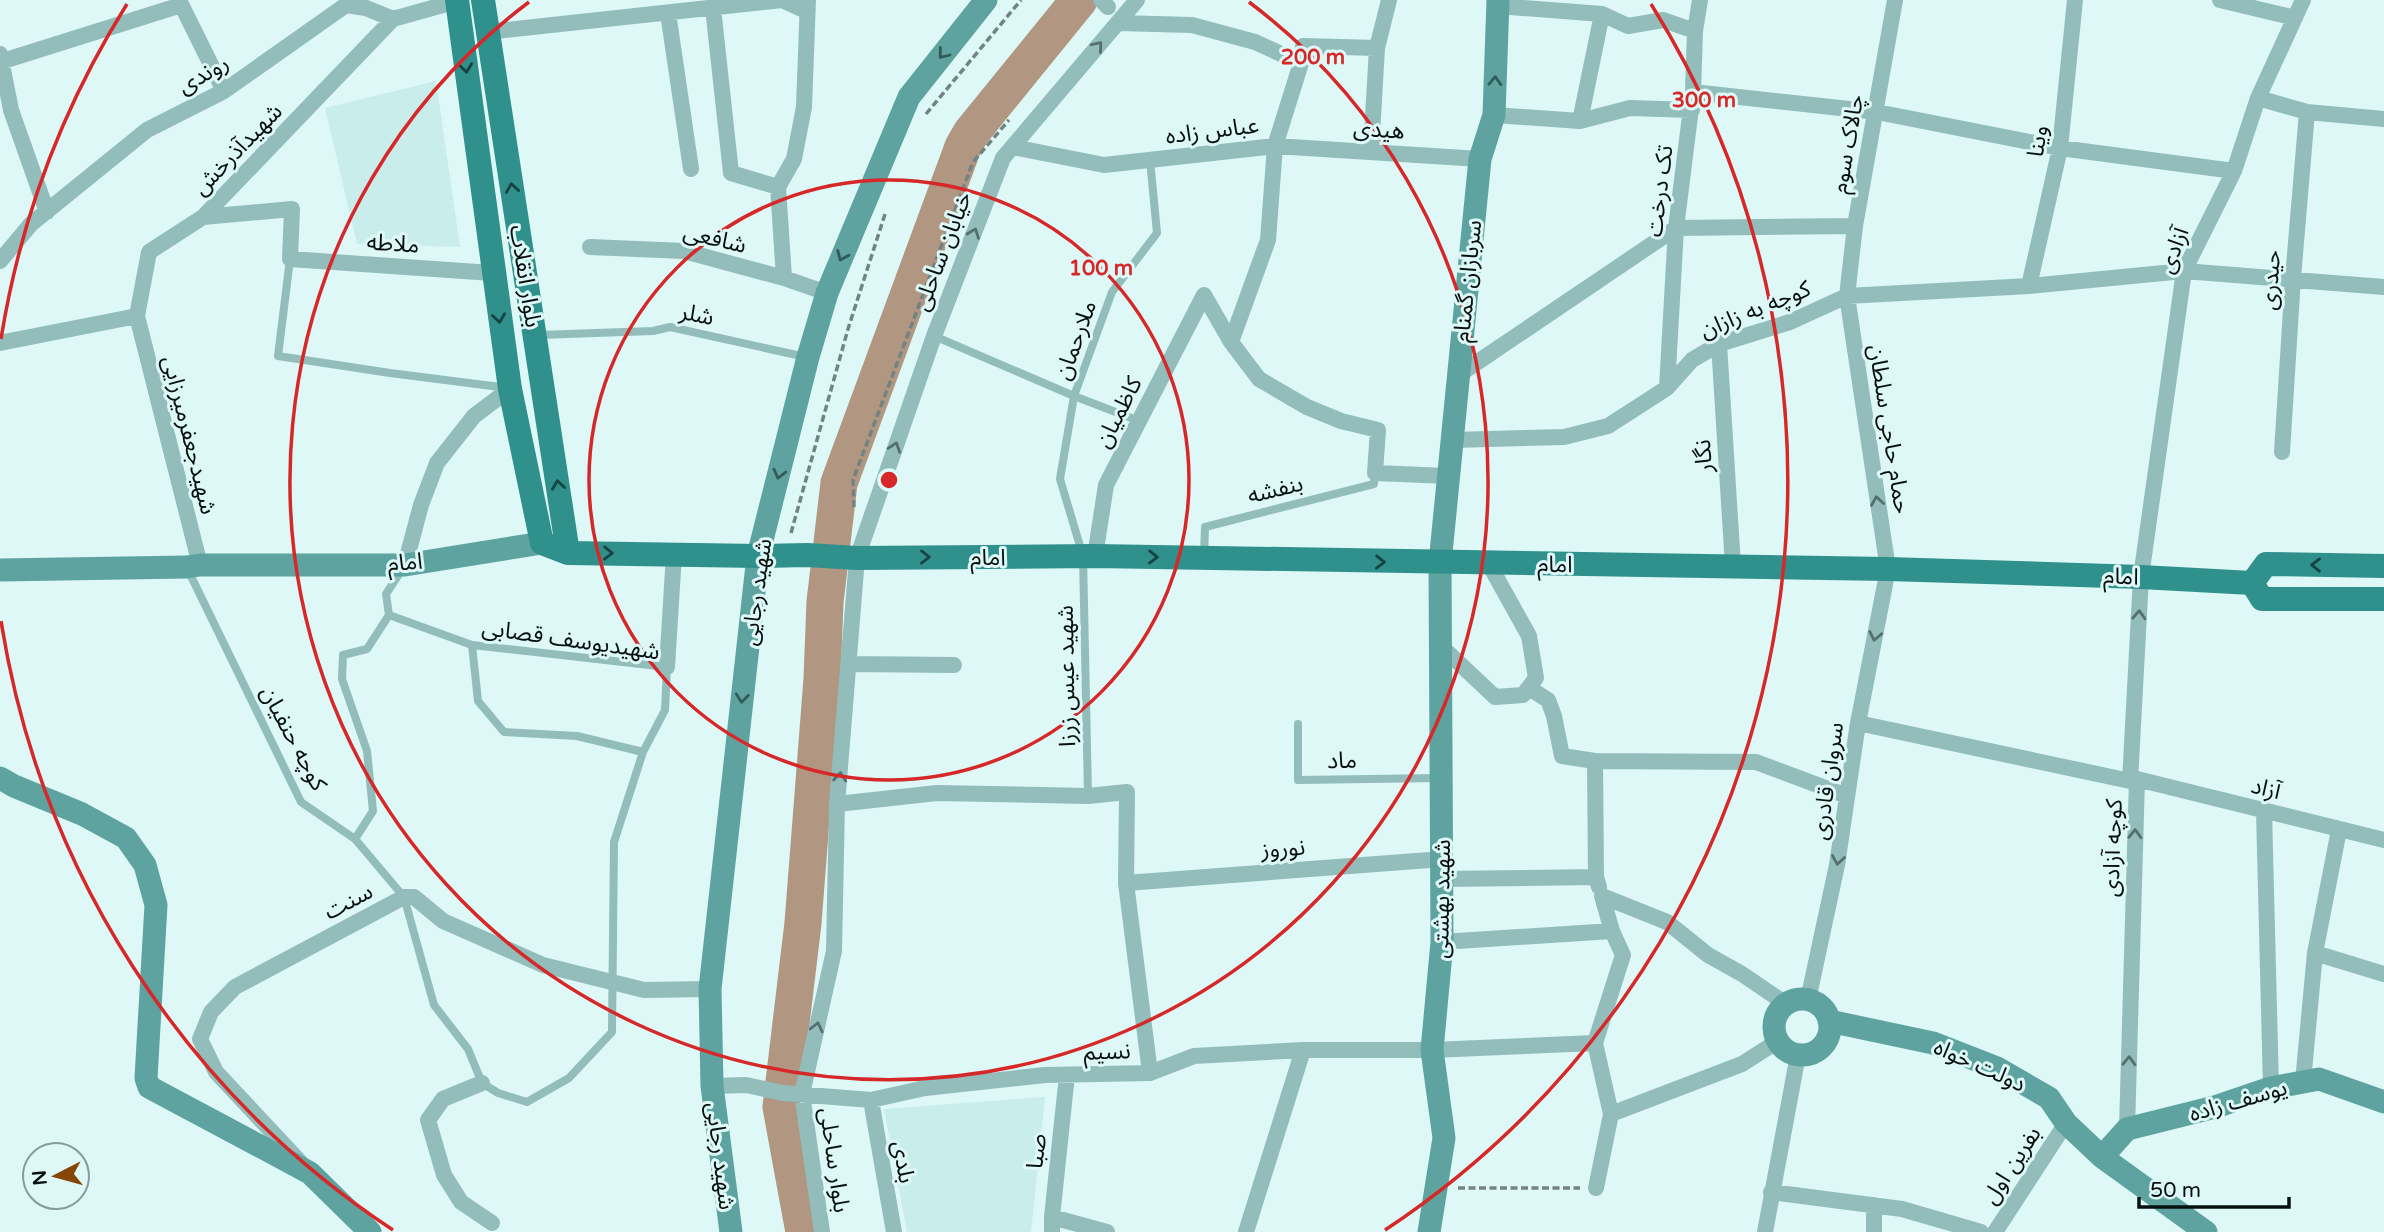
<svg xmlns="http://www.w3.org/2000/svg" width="2384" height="1232" viewBox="0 0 2384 1232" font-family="'Varela Round','Noto Sans Arabic',sans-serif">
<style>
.built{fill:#c9edeb}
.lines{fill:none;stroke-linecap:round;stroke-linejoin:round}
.river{stroke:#b19681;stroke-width:37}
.path{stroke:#718382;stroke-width:3.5;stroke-dasharray:7 3.5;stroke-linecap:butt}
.lane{stroke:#92bdbb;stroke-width:8}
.street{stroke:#92bdbb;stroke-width:16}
.secondary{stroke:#5ea3a0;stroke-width:23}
.primary{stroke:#30908c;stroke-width:24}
.oneway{stroke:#536f6e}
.oneway2{stroke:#325a58}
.oneway3{stroke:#174342}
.ring{fill:none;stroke:#d62828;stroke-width:3.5}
.labels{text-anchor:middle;stroke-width:6;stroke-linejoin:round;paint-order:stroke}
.street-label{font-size:23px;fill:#071010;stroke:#ddf8f6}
.centre{fill:#d62828;stroke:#ddf8f6;stroke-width:3.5}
.ring-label{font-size:21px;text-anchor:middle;font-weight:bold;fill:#d62828;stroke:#ddf8f6;stroke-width:6;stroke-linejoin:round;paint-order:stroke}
</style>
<rect width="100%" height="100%" fill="#ddf8f6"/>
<!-- built -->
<path class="built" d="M 436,81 L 460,247 L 357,244 L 325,108 Z
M 1045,1097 L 1031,1232 L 907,1232 L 884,1109 Z"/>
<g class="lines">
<!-- river -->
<path class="river" d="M 804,1232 L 781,1107 L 803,923 L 822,679 L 825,602 L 839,483 L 963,147 L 971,133 L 1079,0"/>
<!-- path -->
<path class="path" d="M 926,114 L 1021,0
M 854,507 L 853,480 L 973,162 L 1009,120
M 791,533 L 848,329 L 886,211
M 1458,1188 L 1580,1188"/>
<!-- lane -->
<path class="lane" d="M 290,259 L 278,356 L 390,373 L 508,388
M 539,335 L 653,331 L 670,327 L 806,357
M 934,336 L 1074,396 L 1060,479 L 1083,556 L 1088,796
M 1139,421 L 1074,396 L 1112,292 L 1157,233 L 1150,160
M 1204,556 L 1205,527 L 1374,484 L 1375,473
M 188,570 L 301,802 L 355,839 L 404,897 L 434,1005 L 468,1049 L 482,1083 L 498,1093 L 527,1102 L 569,1078 L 612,1032 L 614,842 L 643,752 L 665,710 L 667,667 L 472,645 L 389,615
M 472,645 L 478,701 L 504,732 L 577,736 L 643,752
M 1298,724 L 1298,780 L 1440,778
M 355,839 L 373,811 L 367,751 L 342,679 L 343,655 L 367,649 L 389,615 L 386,594 L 403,568"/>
<!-- street -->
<path class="street" d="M 179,0 L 224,91
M 1101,0 L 1108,7
M 2220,0 L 2295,18
M 1497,6 L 1602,14 L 1628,26 L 1663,20 L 1695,31
M 713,8 L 731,173 L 778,187 L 794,159 L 804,107 L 808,0
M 668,13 L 691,169
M 1118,23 L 1192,25 L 1255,42 L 1301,63
M 487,32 L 782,0 L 806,11
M 0,54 L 11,110 L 47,212
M 3,61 L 181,5
M 1693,92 L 1877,112 L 2060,148 L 2234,171
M 2258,98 L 2307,112 L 2384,119
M 1494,115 L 1580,121 L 1630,108 L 1692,110
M 1580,121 L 1602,14
M 1013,147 L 1104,165 L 1275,146 L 1301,63 L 1303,46 L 1377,48 L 1389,0
M 1371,152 L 1377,48
M 778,187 L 784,278
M 203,217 L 292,209 L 290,259 L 492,273
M 590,247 L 684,251 L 784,278 L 827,293
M 0,261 L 31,224 L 147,130 L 224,91 L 346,5 L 366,8 L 393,19 L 457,1
M 2029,286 L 2060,148 L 2075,0
M 1204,295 L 1231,342 L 1268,240 L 1275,146 L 1480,159
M 1231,342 L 1259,379 L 1307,407 L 1341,421 L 1378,430 L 1375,473 L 1448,476
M 0,343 L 137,316
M 1719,344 L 1733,566
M 1457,376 L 1676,228 L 1855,226
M 1667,388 L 1676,228 L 1693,92 L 1695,31 L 1700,0
M 1452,440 L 1564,437 L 1608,426 L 1667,388 L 1692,360 L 1719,344 L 1790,322 L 1847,296 L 2029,286 L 2184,271 L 2384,287
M 2282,452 L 2293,278 L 2307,112
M 1095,556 L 1106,485 L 1204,295
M 200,565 L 137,316 L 149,252 L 203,217 L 393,19
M 405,565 L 421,505 L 437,463 L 474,416 L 510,389
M 1441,646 L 1495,697 L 1523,695 L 1536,678 L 1529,636 L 1489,564
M 850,664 L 954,665
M 667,667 L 674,554
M 1529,688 L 1548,700 L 1554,716 L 1562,756 L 1595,761
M 1858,723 L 2130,781
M 2137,779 L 2384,840
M 837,804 L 937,793 L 1088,796 L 1127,792 L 1126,883 L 1150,1073
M 2264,811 L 2271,1088
M 1596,877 L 1595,761 L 1756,762 L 1847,796
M 1442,879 L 1596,877 L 1599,887
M 1126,883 L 1443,859
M 1442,942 L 1612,931
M 2315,953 L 2384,974
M 1808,1000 L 1837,865 L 1858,723 L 1888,569 L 1847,296 L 1855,226 L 1895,0
M 1595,1043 L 1623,955 L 1612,931 L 1602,896 L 1667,922 L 1708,955 L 1742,974 L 1786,1004
M 2303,1082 L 2315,953 L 2339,830
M 482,1083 L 443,1099 L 428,1120 L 444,1175 L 461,1202 L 492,1223
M 712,1086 L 746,1085 L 783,1093 L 871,1100 L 925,1088 L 1045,1075 L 1150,1073 L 1194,1056 L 1303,1050 L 1432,1050 L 1595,1043 L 1611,1114
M 871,1100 L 894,1232
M 2127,1129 L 2137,779 L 2130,781 L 2141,577 L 2184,271 L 2234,171 L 2258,98 L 2303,0
M 301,1163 L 216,1072 L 200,1039 L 211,1012 L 235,987 L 404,897 L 414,897 L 443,921 L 543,965 L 644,990 L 710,989
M 1596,1188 L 1611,1114 L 1742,1064 L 1778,1041
M 1771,1192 L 1902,1209 L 1981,1232
M 1052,1217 L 1107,1232
M 822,1232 L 802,1094 L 834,951 L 837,804 L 857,558 L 934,336 L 1003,158 L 1137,0
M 1052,1232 L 1052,1217 L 1067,1075
M 1246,1232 L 1303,1050
M 1765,1232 L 1798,1055
M 1874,1232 L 1874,1205
M 1995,1232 L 2066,1123"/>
<!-- secondary -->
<path class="secondary" d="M 0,570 L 187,567 L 200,565 L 405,565 L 542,543
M 0,778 L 14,786 L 82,814 L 126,838 L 145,865 L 156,905 L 146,1078 L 149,1087 L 310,1173 L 370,1232
M1774 1027a28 28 0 1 1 56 0a28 28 0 1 1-56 0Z
M 1829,1021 L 1933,1043 L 1997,1068 L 2049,1098 L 2066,1123 L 2102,1157 L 2206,1232
M 2102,1157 L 2127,1129 L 2215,1107 L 2271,1088 L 2319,1079 L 2384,1102
M 731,1232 L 712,1086 L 710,989 L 758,556 L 808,357 L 827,293 L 909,97 L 986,0
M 1429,1232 L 1444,1138 L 1432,1050 L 1442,942 L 1440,563 L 1480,159 L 1494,115 L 1498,0"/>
<!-- primary -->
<path class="primary" d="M 457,0 L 510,389 L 542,543 L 568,553 L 758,556 L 807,555 L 857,558 L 1095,556 L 1888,569 L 2141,577 L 2252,583
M 483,0 L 568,553
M 2252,583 L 2266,564 L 2384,566
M 2252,583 L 2262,599 L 2384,599"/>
</g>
<!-- one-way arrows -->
<defs><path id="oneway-chevron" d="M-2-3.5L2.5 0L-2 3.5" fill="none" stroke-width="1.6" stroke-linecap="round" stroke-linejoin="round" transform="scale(1.75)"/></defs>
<g class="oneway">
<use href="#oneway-chevron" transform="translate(1098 46) rotate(-50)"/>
<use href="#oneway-chevron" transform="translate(974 233) rotate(-69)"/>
<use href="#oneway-chevron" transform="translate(895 447) rotate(-71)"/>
<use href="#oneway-chevron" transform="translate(1877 501) rotate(-99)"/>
<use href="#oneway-chevron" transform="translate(2139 615) rotate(-87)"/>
<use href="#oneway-chevron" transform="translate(1875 636) rotate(101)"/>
<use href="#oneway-chevron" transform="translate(840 777) rotate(-85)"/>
<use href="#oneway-chevron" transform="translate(2135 834) rotate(-88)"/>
<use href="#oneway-chevron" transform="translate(1838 860) rotate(99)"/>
<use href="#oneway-chevron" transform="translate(817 1027) rotate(-77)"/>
<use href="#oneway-chevron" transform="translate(2129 1061) rotate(-88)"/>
</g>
<g class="oneway2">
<use href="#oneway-chevron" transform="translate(943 54) rotate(128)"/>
<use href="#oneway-chevron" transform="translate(1495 81) rotate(-88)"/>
<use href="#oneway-chevron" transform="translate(842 256) rotate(113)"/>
<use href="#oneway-chevron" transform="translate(779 474) rotate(104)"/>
<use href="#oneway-chevron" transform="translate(742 698) rotate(96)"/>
</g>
<g class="oneway3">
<use href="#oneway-chevron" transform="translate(466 68) rotate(83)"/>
<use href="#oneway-chevron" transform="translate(512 188) rotate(-99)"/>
<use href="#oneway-chevron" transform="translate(499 318) rotate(82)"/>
<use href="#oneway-chevron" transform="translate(558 485) rotate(-98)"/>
<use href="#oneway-chevron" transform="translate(608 553) rotate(1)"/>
<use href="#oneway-chevron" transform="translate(925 557)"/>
<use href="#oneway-chevron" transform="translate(1153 557) rotate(1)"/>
<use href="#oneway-chevron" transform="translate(1380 562) rotate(1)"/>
<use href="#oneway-chevron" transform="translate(2316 565) rotate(-179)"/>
</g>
<!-- distance rings -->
<g class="ring">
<circle cx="889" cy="480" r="300"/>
<path d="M1249 2A599 599 0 1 1 529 2"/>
<path d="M393 1230A899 899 0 0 1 1 621M1 339A899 899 0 0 1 127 4M1651 4A899 899 0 0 1 1385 1230"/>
</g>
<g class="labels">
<!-- street labels -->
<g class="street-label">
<text transform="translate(203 74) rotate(-30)" y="8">روندی</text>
<text transform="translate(1379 129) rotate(4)" y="8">هیدی</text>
<text transform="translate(1212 130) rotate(-7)" y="8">عباس زاده</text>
<text transform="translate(2037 141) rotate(-81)" y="8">وینا</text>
<text transform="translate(1847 144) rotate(-80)" y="8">چالاک سوم</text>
<text transform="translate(237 149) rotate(-46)" y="8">شهیدآذرخش</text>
<text transform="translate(1659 191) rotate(-83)" y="8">تک درخت</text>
<text transform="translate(715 238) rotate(13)" y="8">شافعی</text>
<text transform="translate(393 243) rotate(4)" y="8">ملاطه</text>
<text transform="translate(2173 250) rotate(-69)" y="8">آزادی</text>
<text transform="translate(942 251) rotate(-69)" y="8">خیابان ساحلی</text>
<text transform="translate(526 276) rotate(81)" y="8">بلوار انقلاب</text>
<text transform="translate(2270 280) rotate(-86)" y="8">حیدری</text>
<text transform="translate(1467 281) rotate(-84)" y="8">سربازان گمنام</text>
<text transform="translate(1755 309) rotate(-22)" y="8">کوچه به زازان</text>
<text transform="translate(697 314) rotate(11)" y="8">شلر</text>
<text transform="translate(1075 340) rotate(-70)" y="8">ملارحمان</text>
<text transform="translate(1118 412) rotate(-63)" y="8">کاظمیان</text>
<text transform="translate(1890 429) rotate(81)" y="8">حمام حاجی سلطان</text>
<text transform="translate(190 435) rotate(76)" y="8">شهیدجعفرمیرزایی</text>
<text transform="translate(1703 456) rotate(-94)" y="8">نگار</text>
<text transform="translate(1275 489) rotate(-14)" y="8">بنفشه</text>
<text x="988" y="565">امام</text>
<text transform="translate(405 562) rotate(-5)" y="8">امام</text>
<text transform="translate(1555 564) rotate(1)" y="8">امام</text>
<text transform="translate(2121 576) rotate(2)" y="8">امام</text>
<text transform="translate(756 592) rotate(-82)" y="8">شهید رجایی</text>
<text transform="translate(571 639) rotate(8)" y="8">شهیدیوسف قصابی</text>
<text transform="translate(1066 676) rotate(-91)" y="8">شهید عیس زرزا</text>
<text transform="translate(294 738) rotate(62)" y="8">کوچه حنفیان</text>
<text transform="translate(1342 760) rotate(-1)" y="8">ماد</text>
<text transform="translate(1827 781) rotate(-82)" y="8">سروان قادری</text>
<text transform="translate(2266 788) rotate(14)" y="8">آزاد</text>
<text transform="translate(1283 848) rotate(-4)" y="8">نوروز</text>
<text transform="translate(2112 848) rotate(-88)" y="8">کوچه آزادی</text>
<text transform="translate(1441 899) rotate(-89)" y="8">شهید بهشتی</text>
<text transform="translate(348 901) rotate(-28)" y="8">سنت</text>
<text transform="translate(1107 1051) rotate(-2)" y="8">نسیم</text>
<text transform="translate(1980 1065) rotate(24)" y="8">دولت خواه</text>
<text transform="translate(2238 1100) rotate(-16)" y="8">یوسف زاده</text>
<text transform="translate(1036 1151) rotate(-84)" y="8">صبا</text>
<text transform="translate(721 1156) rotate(83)" y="8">شهید رجایی</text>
<text transform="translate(835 1160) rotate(82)" y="8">بلوار ساحلی</text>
<text transform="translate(904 1162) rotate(80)" y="8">بلدی</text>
<text transform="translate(2011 1165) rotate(-57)" y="8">بفرین اول</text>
</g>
</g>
<circle cx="889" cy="480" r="10" class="centre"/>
<g class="ring-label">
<text x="1313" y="64">200 m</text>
<text x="1704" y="107">300 m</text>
<text x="1101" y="275">100 m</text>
</g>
<!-- north arrow -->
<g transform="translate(56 1176) rotate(264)"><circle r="33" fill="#ddf8f6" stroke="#879b9a" stroke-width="2"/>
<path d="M0-5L12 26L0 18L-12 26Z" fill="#844604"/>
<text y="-10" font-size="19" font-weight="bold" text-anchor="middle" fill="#071010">N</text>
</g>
<!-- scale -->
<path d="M2139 1197v10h150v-10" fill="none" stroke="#071010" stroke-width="3.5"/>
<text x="2150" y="1197" font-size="21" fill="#071010" stroke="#ddf8f6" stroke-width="5" paint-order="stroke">50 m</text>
</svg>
